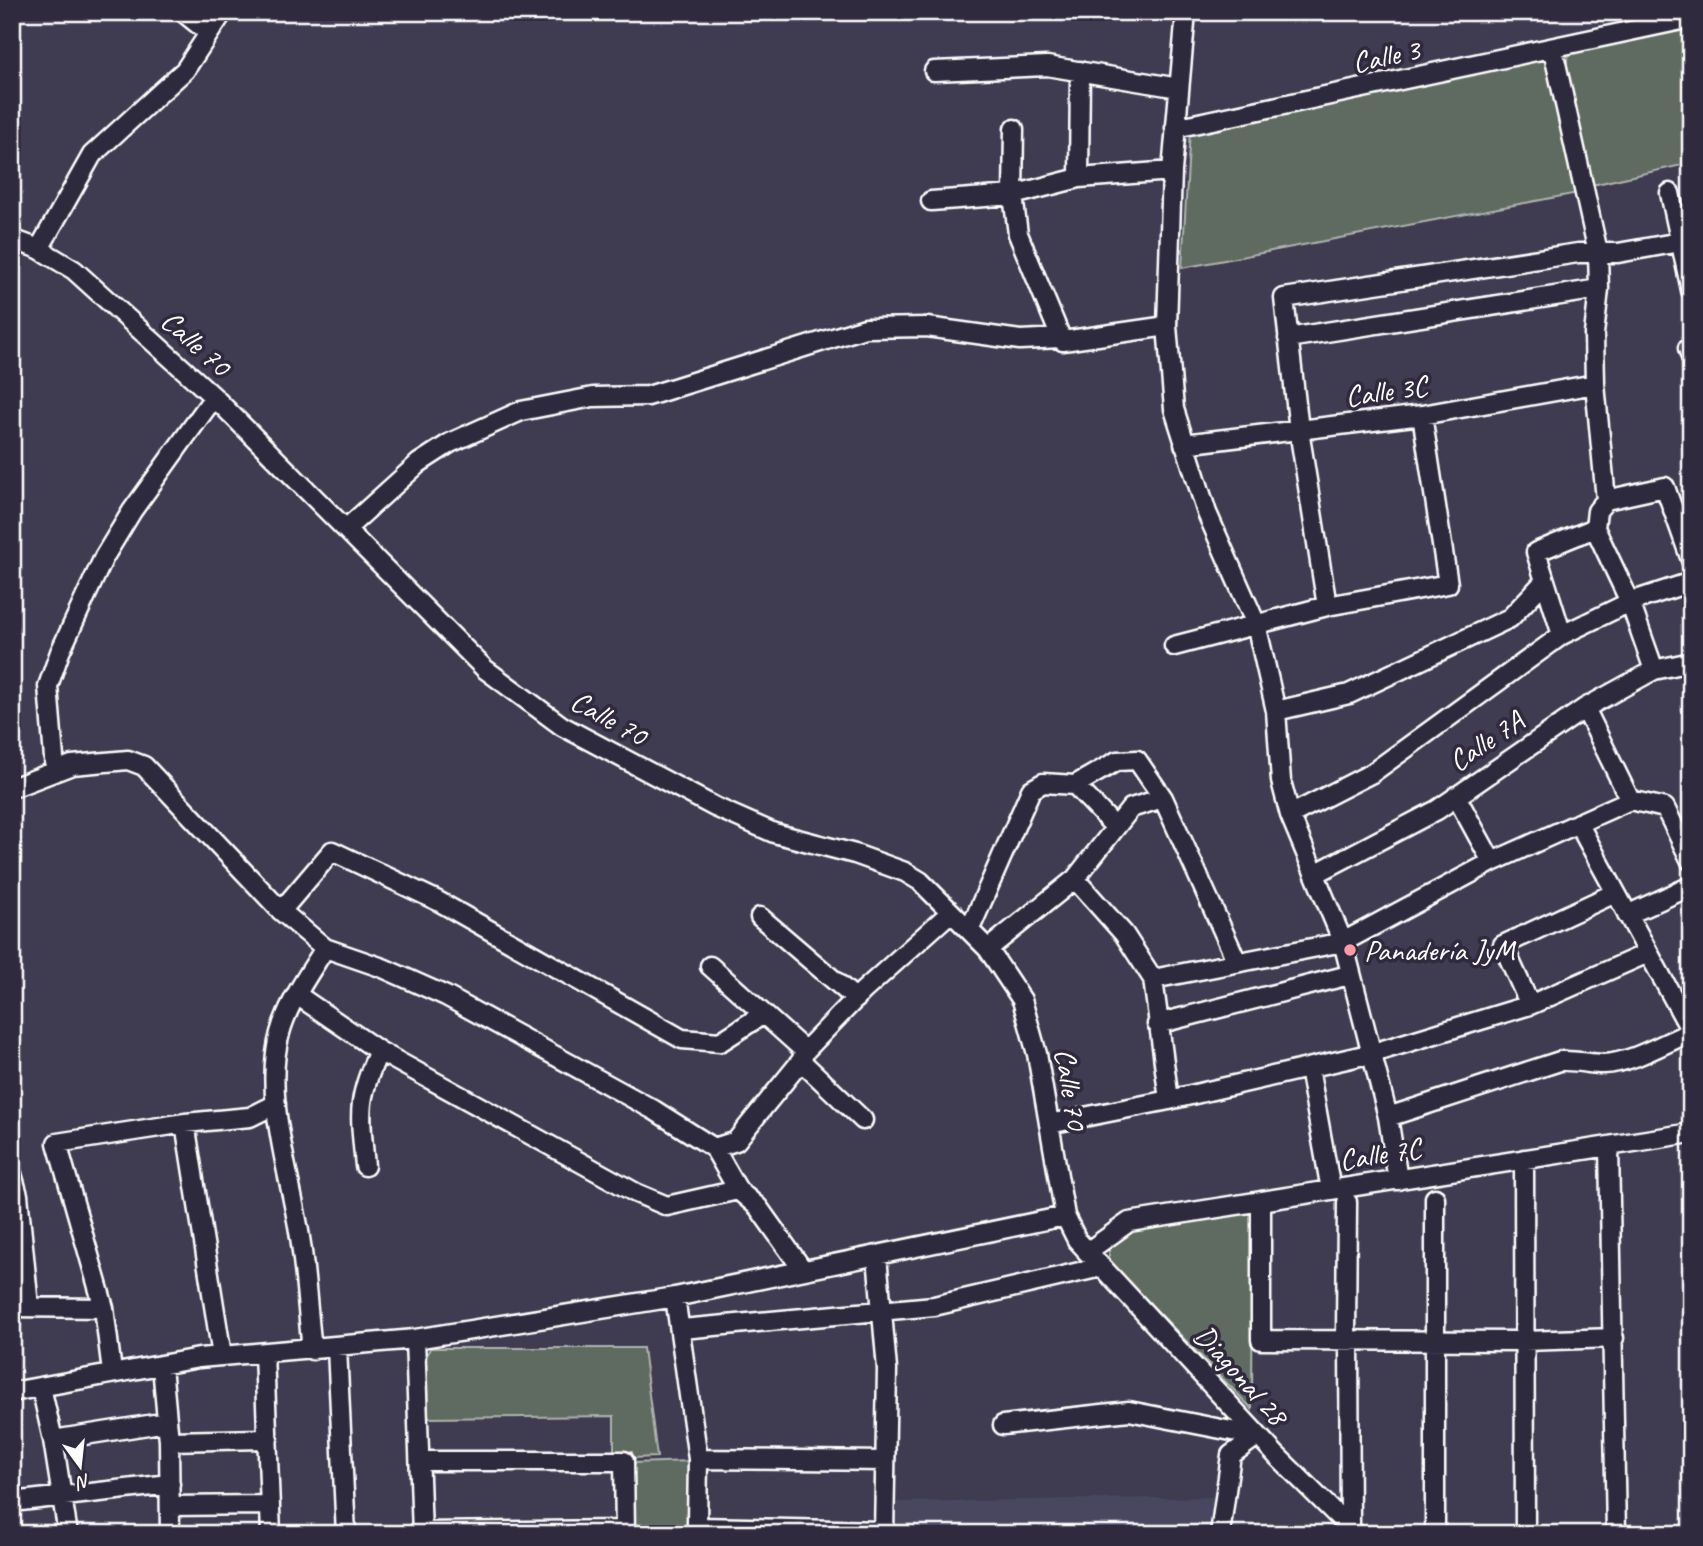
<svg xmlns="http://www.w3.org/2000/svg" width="1703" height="1546" viewBox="0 0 1703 1546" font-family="Caveat,sans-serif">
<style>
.built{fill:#4a475e}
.green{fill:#5e6b61;stroke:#aeb5b0;stroke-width:2}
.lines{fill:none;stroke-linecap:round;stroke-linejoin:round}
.minor-casing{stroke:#fff;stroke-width:23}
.minor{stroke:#2f2a3d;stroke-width:18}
.poi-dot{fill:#ff9aa2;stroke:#2f2a3d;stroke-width:2.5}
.labels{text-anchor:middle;stroke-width:7;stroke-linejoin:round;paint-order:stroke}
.street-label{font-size:30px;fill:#fff;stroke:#2f2a3d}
.poi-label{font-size:30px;fill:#fff;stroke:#2f2a3d;text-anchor:start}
</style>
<rect width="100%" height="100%" fill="#3f3b50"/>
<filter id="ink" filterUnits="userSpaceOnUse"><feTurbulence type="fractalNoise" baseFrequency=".0143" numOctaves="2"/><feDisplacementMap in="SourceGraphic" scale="14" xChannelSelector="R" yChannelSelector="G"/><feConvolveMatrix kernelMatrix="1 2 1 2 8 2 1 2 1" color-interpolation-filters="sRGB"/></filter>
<g filter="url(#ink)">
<!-- built -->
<path class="built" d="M 1218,1497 L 1213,1534 L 894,1534 L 894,1502 Z"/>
<!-- green -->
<path class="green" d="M 1691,28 L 1691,163 L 1592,185 L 1565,72 L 1568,54 Z
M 1529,59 L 1547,59 L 1578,193 L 1182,268 L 1190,129 Z
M 1253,1211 L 1252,1409 L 1109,1261 L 1109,1247 L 1134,1231 Z
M 430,1348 L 643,1348 L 657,1457 L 633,1458 L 632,1452 L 614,1452 L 614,1416 L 428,1418 L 423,1366 Z
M 692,1461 L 700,1534 L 635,1534 L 632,1463 Z"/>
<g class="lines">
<defs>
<path id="minor" d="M 183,12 L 209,33
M 1186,12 L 1172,171 L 1167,326 L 1174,409 L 1207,513 L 1256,624 L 1276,711 L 1281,781 L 1290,815 L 1343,942 L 1388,1117 L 1398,1180
M 1553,50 L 1598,252 L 1599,289 L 1594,334 L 1595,384 L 1606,500 L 1597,511 L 1595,528 L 1630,602 L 1654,670
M 934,71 L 1047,66 L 1179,88
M 1175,128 L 1691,18
M 1014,129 L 1013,195 L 1018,234 L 1061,338
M 1079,178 L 1080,71
M 1670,193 L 1691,290
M 931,201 L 1013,195 L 1079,178 L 1172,171
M 12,239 L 39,249 L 74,270 L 214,397 L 485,669 L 562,726 L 715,807 L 774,833 L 855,854 L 905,872 L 920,881 L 988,949 L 1022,1000 L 1037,1054 L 1065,1216 L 1077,1240 L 1277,1456 L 1356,1534
M 39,249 L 92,155 L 185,70 L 223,12
M 1288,338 L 1599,289
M 1691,347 L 1688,348 L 1691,357
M 1184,444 L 1422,415 L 1595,384
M 1606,500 L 1665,487 L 1691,560
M 347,528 L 419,463 L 450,443 L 521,411 L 593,397 L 648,396 L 865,328 L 927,327 L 1020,340 L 1061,338 L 1063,341 L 1167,326
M 1327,606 L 1299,430 L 1284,298 L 1578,253 L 1618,253 L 1691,240
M 1562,635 L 1536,552 L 1595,528
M 1174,646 L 1327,606 L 1448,584 L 1422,415
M 1585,708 L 1630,800
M 1276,711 L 1349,694 L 1510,618 L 1543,583
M 55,770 L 48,686 L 60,652 L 104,557 L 132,511 L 214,397
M 1075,785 L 1117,761 L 1137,760 L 1163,798 L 1237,962
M 12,788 L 72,765 L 128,760 L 144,766 L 281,911 L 325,948 L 383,968 L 446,996 L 654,1110 L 714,1148 L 738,1190 L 758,1207 L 803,1270
M 1456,796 L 1492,862
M 1290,815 L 1372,773 L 1562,635 L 1630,602 L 1691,582
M 1578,823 L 1691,1031
M 1315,874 L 1437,810 L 1585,708 L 1654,670 L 1691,662
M 1075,879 L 1124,934 L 1153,979 L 1169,1100
M 281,911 L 332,851 L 438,901 L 682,1039 L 720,1042 L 762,1015
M 1627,915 L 1691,886
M 760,917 L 856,999
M 970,929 L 1031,790 L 1043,783 L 1075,785 L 1115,827
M 988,949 L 1075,879 L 1131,808 L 1163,798
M 710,966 L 805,1051
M 1153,979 L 1343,942 L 1492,862 L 1630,800 L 1665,808 L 1691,861
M 297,995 L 379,1051 L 636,1193 L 667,1206 L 738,1190
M 1530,1005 L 1503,945 L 1615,893
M 1157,1024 L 1349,975
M 801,1061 L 863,1120
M 1309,1068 L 1331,1190
M 1388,1117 L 1560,1061 C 1577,1060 1589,1064 1603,1064 C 1632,1063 1664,1043 1691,1032
M 185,1123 L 222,1356
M 1049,1124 L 1169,1100 L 1373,1053 L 1530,1005 L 1648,953
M 1609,1146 L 1616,1534
M 714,1148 L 736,1141 L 801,1061 L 805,1051 L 863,991 L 951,912
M 1524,1159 L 1525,1534
M 365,1166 C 360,1113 356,1101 379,1051
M 12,1174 L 18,1195 L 29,1307
M 1261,1201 L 1261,1340 L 1524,1341 L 1614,1338
M 1087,1252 L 1129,1222 L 1691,1133
M 877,1256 L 887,1369 L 884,1534
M 675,1297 L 698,1459 L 697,1524 L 700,1527 L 884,1531
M 12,1307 L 104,1308
M 682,1329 L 934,1306 L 1101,1267
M 415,1339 L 422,1534
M 1346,1339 L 1347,1202
M 337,1348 L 346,1534
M 312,1350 C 308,1315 306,1279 301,1244 C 292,1179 262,1097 280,1033 C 288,1003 309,974 325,948
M 264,1353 L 271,1534
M 162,1366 L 169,1441 L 170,1534
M 112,1372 L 104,1308 L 57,1143 L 185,1123 L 250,1117 L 276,1104
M 41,1387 L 53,1440 L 68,1534
M 12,1392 L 199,1358 L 415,1339 L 675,1297 L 1065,1216
M 1003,1425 L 1129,1411 L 1257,1436
M 53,1440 L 167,1422
M 169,1441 L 268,1439
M 698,1459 L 885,1461
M 420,1461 L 624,1461 L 625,1534
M 12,1502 L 170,1484
M 170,1506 L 270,1505
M 1348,1531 L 1350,1528 L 1349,1340
M 422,1532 L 625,1530
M 1220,1534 L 1231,1455 L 1257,1436
M 1435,1534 L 1435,1198"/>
</defs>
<!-- minor casing -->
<use href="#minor" class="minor-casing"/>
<!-- minor -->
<use href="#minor" class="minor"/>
</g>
</g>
<!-- markers -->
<circle class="poi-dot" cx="1350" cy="950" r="7"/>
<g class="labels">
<!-- street labels -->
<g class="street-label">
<text transform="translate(1386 56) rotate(-12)" y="10">Calle 3</text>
<text transform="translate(196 343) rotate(42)" y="10">Calle 70</text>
<text transform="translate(1386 391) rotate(-8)" y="10">Calle 3C</text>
<text transform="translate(609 718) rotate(29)" y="10">Calle 70</text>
<text transform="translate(1486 741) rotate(-34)" y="10">Calle 7A</text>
<text transform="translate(1071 1089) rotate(81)" y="10">Calle 70</text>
<text transform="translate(1380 1154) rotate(-9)" y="10">Calle 7C</text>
<text transform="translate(1241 1375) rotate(48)" y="10">Diagonal 28</text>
</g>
<!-- poi labels -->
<g class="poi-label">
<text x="1364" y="960">Panadería JyM</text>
</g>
</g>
<!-- margin -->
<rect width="1703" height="1546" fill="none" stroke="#2f2a3d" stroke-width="42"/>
<rect x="21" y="21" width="1661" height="1504" fill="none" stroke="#fff" stroke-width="2.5" filter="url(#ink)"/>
<!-- north arrow -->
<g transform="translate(80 1466) rotate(165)" stroke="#2f2a3d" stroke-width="5" paint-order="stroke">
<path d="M0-5L12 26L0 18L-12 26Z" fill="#ffffff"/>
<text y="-10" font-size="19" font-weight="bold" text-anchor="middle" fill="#ffffff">N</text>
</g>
</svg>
